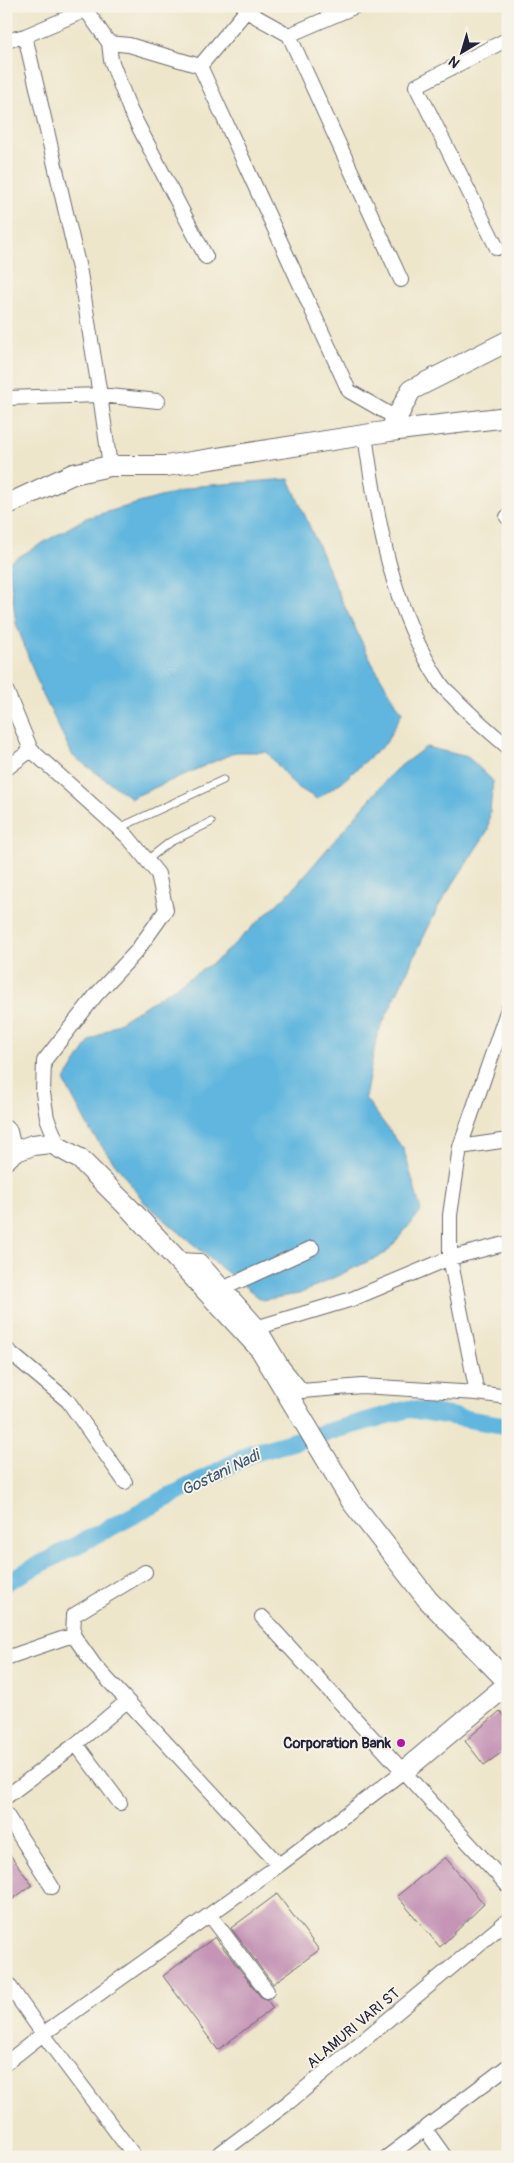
<svg xmlns="http://www.w3.org/2000/svg" width="514" height="2163" viewBox="0 0 514 2163" font-family="Pangolin,sans-serif">
<style>
.water{fill:#61b6de;stroke:#426c8c}
.lines{fill:none;stroke-linecap:round;stroke-linejoin:round}
.canal{stroke:#61b6de;stroke-width:18}
.building{fill:#c594b6}
.lane-casing{stroke:#69676d;stroke-width:9}
.street-casing{stroke:#69676d;stroke-width:16}
.secondary-casing{stroke:#69676d;stroke-width:22}
.primary-casing{stroke:#69676d;stroke-width:24}
.lane{stroke:#fff;stroke-width:7}
.street{stroke:#fff;stroke-width:14}
.secondary{stroke:#fff;stroke-width:20}
.primary{stroke:#fff;stroke-width:22}
.poi-dot{fill:#b5179e;stroke:#f7f3e8;stroke-width:2}
.labels{text-anchor:middle;stroke-width:4;stroke-linejoin:round;paint-order:stroke}
.poi-label{font-size:15px;font-weight:bold;fill:#22223b;stroke:#f7f3e8;text-anchor:end}
.street-label{font-size:15px;fill:#22223b;stroke:#f7f3e8}
.water-label{font-size:16px;font-style:italic;fill:#385674;stroke:#f7f3e8}
</style>
<rect width="100%" height="100%" fill="#f7f3e8"/>
<filter id="ink" filterUnits="userSpaceOnUse"><feTurbulence type="fractalNoise" baseFrequency=".02" numOctaves="2"/><feDisplacementMap in="SourceGraphic" scale="10" xChannelSelector="R" yChannelSelector="G"/><feConvolveMatrix kernelMatrix="1 2 1 2 8 2 1 2 1" color-interpolation-filters="sRGB"/></filter>
<filter id="wash" filterUnits="userSpaceOnUse"><feTurbulence type="fractalNoise" baseFrequency=".0096" numOctaves="4" result="noise"/><feDisplacementMap in="SourceGraphic" scale="20" xChannelSelector="R" yChannelSelector="G"/><feGaussianBlur stdDeviation="1.12" result="paint"/><feColorMatrix in="noise" values="0 0 0 0 0 0 0 0 0 0 0 0 0 0 0 0 0 1.4 0 .05"/><feComposite in="paint" operator="in"/></filter>
<g filter="url(#wash)">
<rect width="100%" height="100%" fill="#eee6cb"/>
<!-- water -->
<path class="water" d="M 289,479 L 342,601 L 372,663 L 402,713 L 386,743 L 343,781 L 317,799 L 294,785 L 267,752 L 236,752 L 131,798 L 73,756 L 40,689 L 16,623 L 8,563 L 86,518 L 199,486 Z
M 426,747 L 468,757 L 493,781 L 488,830 L 438,907 L 377,1035 L 365,1098 L 404,1150 L 421,1211 L 386,1253 L 299,1294 L 262,1300 L 214,1262 L 145,1203 L 91,1132 L 64,1081 L 90,1041 L 216,961 L 292,890 L 395,770 Z"/>
<g class="lines">
<!-- canal -->
<path class="canal" d="M 6,1582 L 253,1453 L 409,1409 L 508,1426"/>
</g>
<g id="blocks">
<!-- building -->
<path class="building" d="M 500,1711 L 508,1721 L 508,1748 L 484,1765 L 465,1741 Z
M 6,1849 L 32,1885 L 6,1904 Z
M 445,1857 L 484,1904 L 440,1947 L 397,1896 Z
M 277,1894 L 319,1950 L 273,1984 L 231,1928 Z
M 215,1937 L 260,1996 L 267,2000 L 273,2008 L 218,2050 L 163,1976 Z"/>
</g>
</g>
<g filter="url(#ink)">
<use href="#blocks" fill-opacity="0" stroke="#69676d" stroke-width="1"/>
<g class="lines">
<defs>
<path id="lane" d="M 119,828 L 223,780
M 147,860 L 170,842 L 211,822"/>
<path id="street" d="M 85,6 L 86,10 L 109,43 L 111,60 L 130,110 L 206,257
M 244,6 L 246,11 L 289,35 L 401,280
M 289,35 L 356,6
M 25,36 L 80,273 L 100,395 L 158,401
M 6,41 L 25,36 L 86,10
M 109,43 L 129,45 L 200,66
M 200,66 L 349,391 L 396,418
M 200,66 L 246,11
M 497,248 L 416,86 L 508,39
M 6,398 L 100,395 L 110,466
M 365,435 C 377,521 392,610 441,684 C 445,690 452,695 457,701 C 473,717 490,732 508,747
M 507,517 L 508,517
M 6,690 L 31,750 L 128,837 L 158,874 L 166,910 L 136,952 L 96,995 L 44,1061 L 43,1093 L 47,1118 L 59,1147
M 6,769 L 31,750
M 460,1147 L 508,1140
M 179,1260 L 200,1261 L 259,1327 L 352,1299 L 450,1258 L 508,1243
M 224,1288 L 312,1248
M 259,1327 L 282,1366 L 302,1391 L 362,1386 L 477,1393 L 508,1397
M 6,1349 L 68,1401 L 125,1482
M 477,1393 L 450,1258 L 450,1215 L 460,1147 L 508,1009
M 262,1617 L 508,1886
M 73,1635 L 74,1615 L 145,1572
M 6,1658 L 73,1635 L 95,1666 L 279,1865
M 76,1744 L 120,1803
M 6,1797 L 76,1744 L 127,1701
M 6,1814 L 52,1887
M 210,1915 L 267,1991
M 6,1981 L 43,2034 L 135,2157
M 6,2063 L 43,2034 L 279,1865 L 404,1771
M 425,2129 L 445,2157
M 215,2157 L 289,2102 L 508,1920
M 387,2157 L 508,2066"/>
<path id="secondary" d="M 390,431 L 508,417
M 6,505 L 73,474 L 110,466 L 166,466 L 390,431 L 411,390 L 508,341
M 11,1153 L 33,1145 L 51,1143 L 80,1159 L 131,1210 L 261,1350 L 352,1502 L 428,1600 L 508,1682
M 404,1771 L 508,1684"/>
<path id="primary" d="M 6,1132 L 11,1153 L 6,1158"/>
</defs>
<!-- lane casing -->
<use href="#lane" class="lane-casing"/>
<!-- street casing -->
<use href="#street" class="street-casing"/>
<!-- secondary casing -->
<use href="#secondary" class="secondary-casing"/>
<!-- primary casing -->
<use href="#primary" class="primary-casing"/>
<!-- lane -->
<use href="#lane" class="lane"/>
<!-- street -->
<use href="#street" class="street"/>
<!-- secondary -->
<use href="#secondary" class="secondary"/>
<!-- primary -->
<use href="#primary" class="primary"/>
</g>
</g>
<!-- markers -->
<circle class="poi-dot" cx="401" cy="1743" r="5"/>
<g class="labels">
<!-- poi labels -->
<g class="poi-label">
<text x="391" y="1748">Corporation Bank</text>
</g>
<!-- street labels -->
<g class="street-label">
<text transform="translate(353 2028) rotate(-40)" y="5">ALAMURI VARI ST</text>
</g>
<!-- water labels -->
<g class="water-label">
<text transform="translate(220 1472) rotate(-26)" y="6">Gostani Nadi</text>
</g>
</g>
<!-- margin -->
<rect width="514" height="2163" fill="none" stroke="#f7f3e8" stroke-width="25"/>
<!-- north arrow -->
<g transform="translate(462 52) rotate(218)" stroke="#f7f3e8" stroke-width="4" paint-order="stroke">
<path d="M0-4L9 19L0 12L-9 19Z" fill="#22223b"/>
<text y="-8" font-size="14" font-weight="bold" text-anchor="middle" fill="#22223b">N</text>
</g>
</svg>
